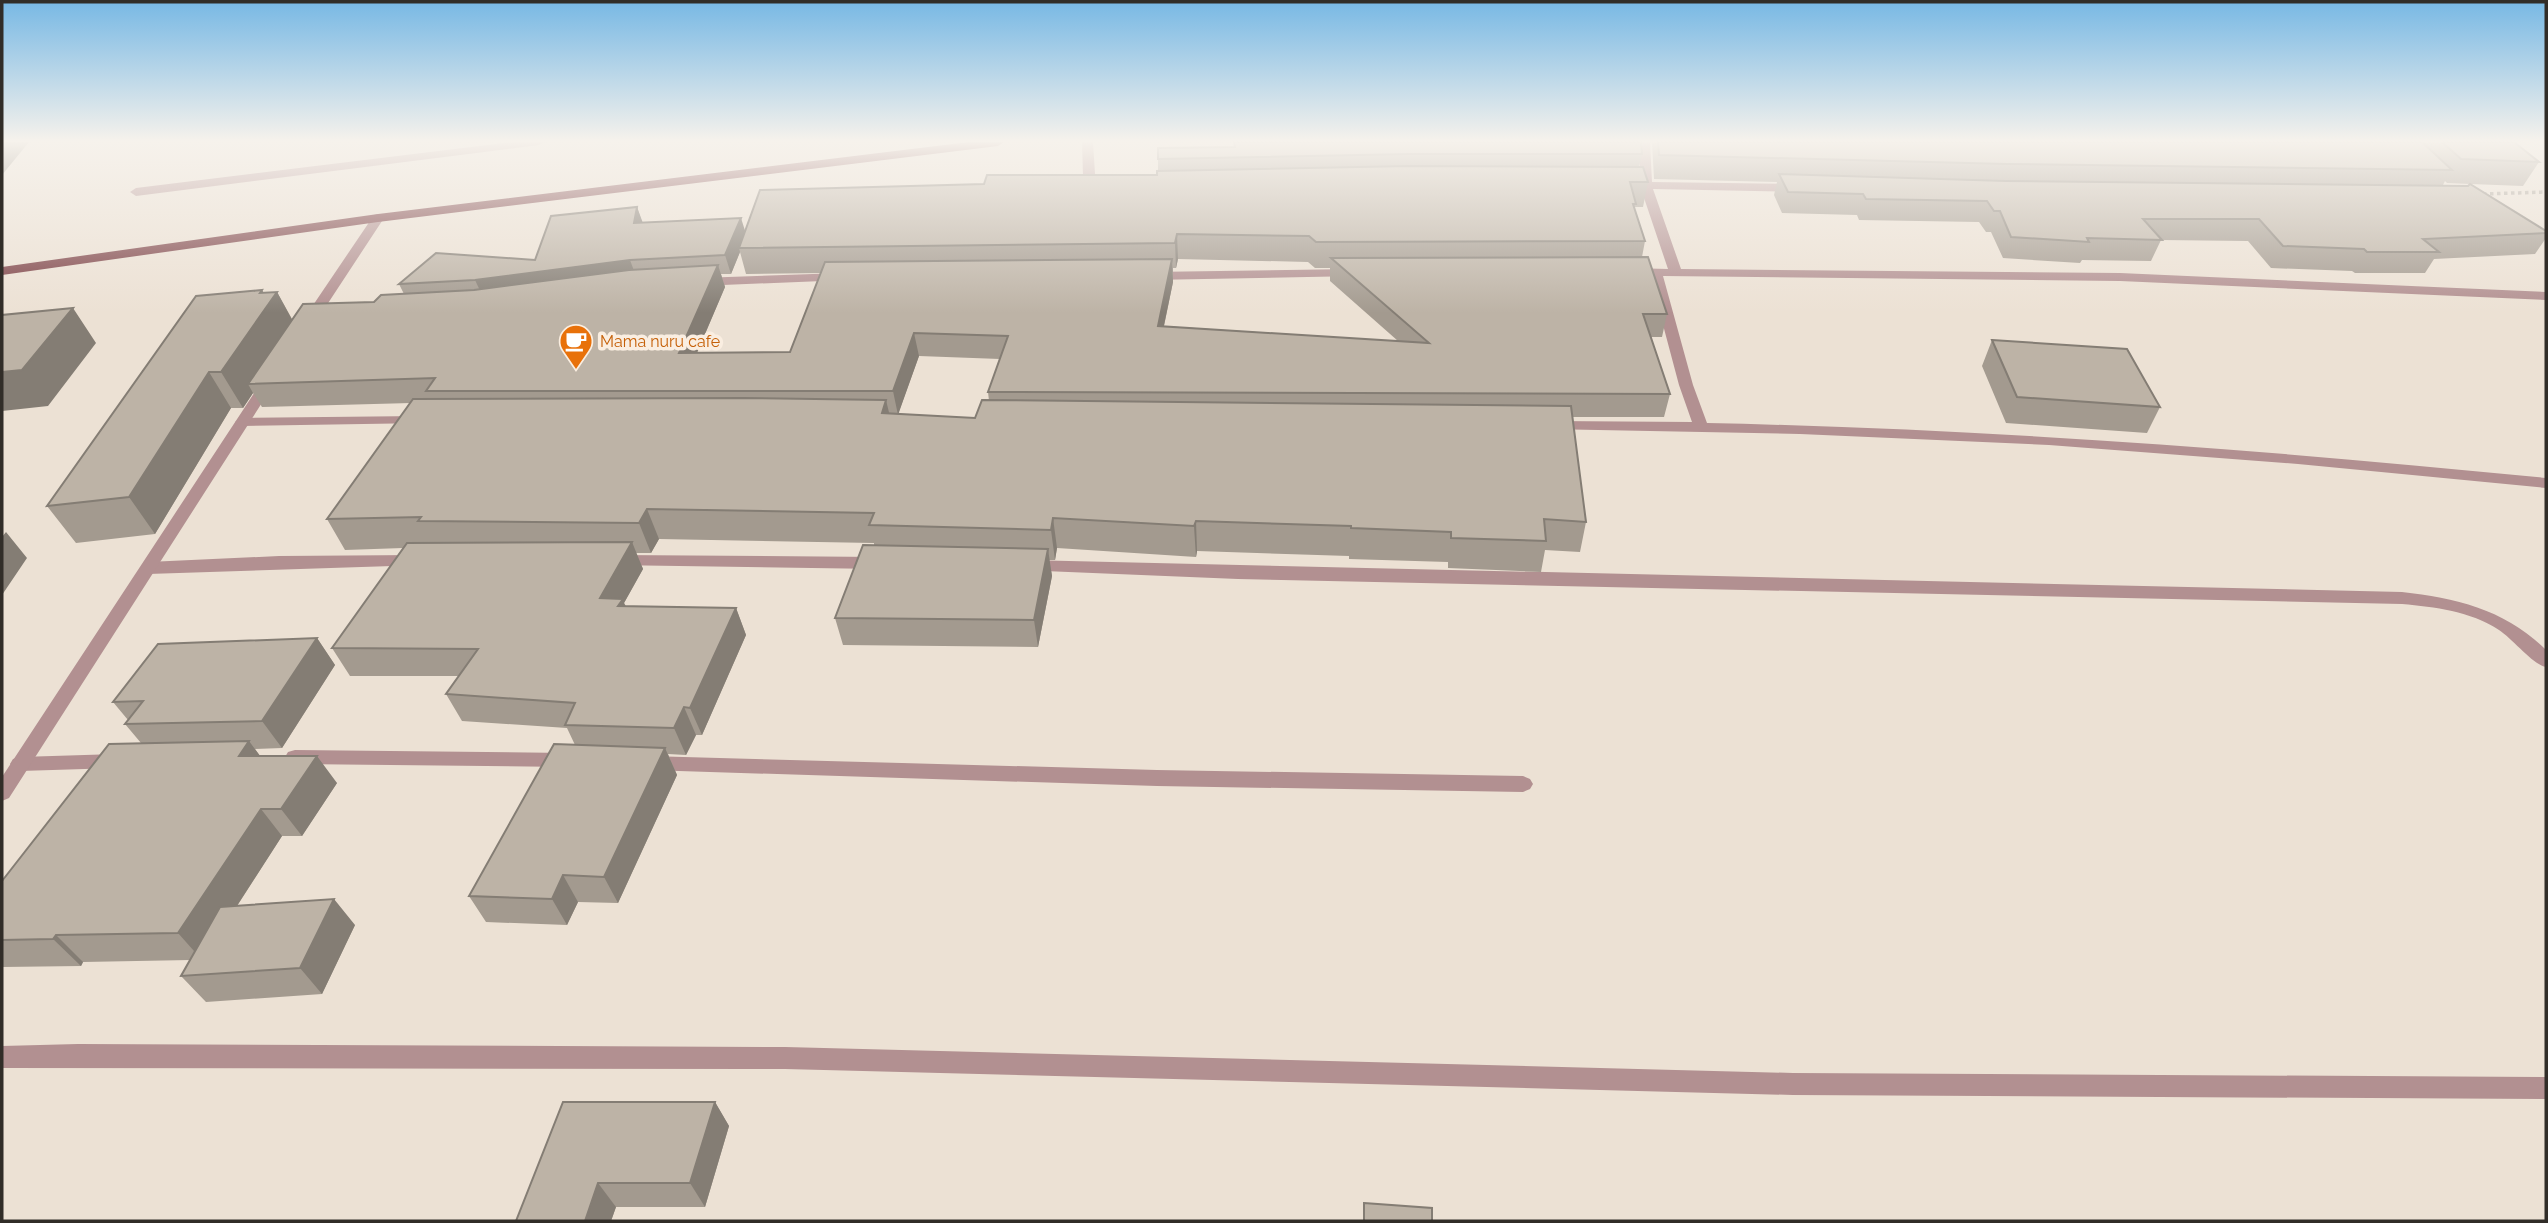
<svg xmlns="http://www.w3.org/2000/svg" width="2548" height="1223" viewBox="0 0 2548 1223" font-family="Raleway,sans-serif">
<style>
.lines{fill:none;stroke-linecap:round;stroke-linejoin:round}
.path{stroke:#a59c92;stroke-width:3.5;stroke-dasharray:3.5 3.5;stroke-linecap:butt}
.service{fill:#b29091;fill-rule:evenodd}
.minor{fill:#b29091;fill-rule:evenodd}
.tertiary{fill:#b29091;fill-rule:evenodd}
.trunk{fill:#7a3e43;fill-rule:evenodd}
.wall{fill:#a39a8f;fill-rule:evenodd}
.shaded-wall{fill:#847d74}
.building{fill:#bdb3a6;stroke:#847d74;stroke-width:2}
.labels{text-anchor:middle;stroke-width:7;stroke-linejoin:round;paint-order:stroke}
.far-food-label{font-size:16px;fill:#c56008;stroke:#faeee1;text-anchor:start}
</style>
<rect width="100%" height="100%" fill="#ece1d4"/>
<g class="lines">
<!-- path -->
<path class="path" d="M 2483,194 L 2546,192"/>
<!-- service -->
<path class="service" d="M 513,142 L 545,142 L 539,145 L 136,196 L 130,192 L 136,188 Z"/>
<!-- minor -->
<path class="minor" d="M 1082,142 L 1093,142 L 1095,174 L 1111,183 L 1111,187 L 1103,187 L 1083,176 Z
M 1639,142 L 1650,142 L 1652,182 L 1800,184 L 1806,188 L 1800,192 L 1653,189 L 1681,269 L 2120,273 L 2546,292 L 2546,300 L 2120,281 L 1663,276 L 1693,385 L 1707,423 C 1988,429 2267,450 2546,478 L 2546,488 L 2298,464 L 2049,445 L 1800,434 L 1546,429 L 1543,426 L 1546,423 L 1551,421 L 1692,422 L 1679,385 L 1650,276 L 1630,276 L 1624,272 L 1630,268 L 1668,269 L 1641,189 L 1625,189 L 1619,185 L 1625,181 L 1640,182 Z
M 1353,269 L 1359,273 L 1358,276 L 1150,280 L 1144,276 L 1150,272 Z
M 842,273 L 847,274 L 847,280 L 699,286 L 692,282 L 699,278 Z
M 421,416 L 426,417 L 428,420 L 426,423 L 242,426 L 235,422 L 242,418 Z
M 417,555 L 425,561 L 423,565 L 148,574 L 140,568 L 148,562 L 279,556 Z
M 617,555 L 879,557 L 887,563 L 879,569 L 611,565 L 609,561 Z
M 1026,560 L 2402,592 C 2457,598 2506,610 2546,650 L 2546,667 C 2532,664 2513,639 2499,630 C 2470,611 2435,607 2402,604 L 1238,579 L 1020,570 L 1018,566 L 1020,562 Z
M 295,750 L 568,753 L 575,755 L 578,760 L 575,765 L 568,767 L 295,764 L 288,762 L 285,757 L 288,752 Z
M 117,754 L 124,756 L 127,761 L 124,766 L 117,768 L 20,771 L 13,769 L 10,764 L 13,759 L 20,757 Z
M 648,756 L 1157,770 L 1523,776 L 1530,779 L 1533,784 L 1530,789 L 1523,792 L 1157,786 L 648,770 L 641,768 L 638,763 L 641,758 Z
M 78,1044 L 785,1047 L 1793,1073 L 2546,1077 L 2546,1099 L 1793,1095 L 785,1069 L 2,1068 L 2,1046 Z"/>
<!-- tertiary -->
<path class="tertiary" d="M 378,214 L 384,218 L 315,323 L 313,326 L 303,326 L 301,323 L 374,215 Z
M 269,377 L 276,381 L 9,798 L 2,801 L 2,777 L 262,381 Z"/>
<!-- trunk -->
<path class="trunk" d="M 969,142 L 1004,142 L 998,146 L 378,222 L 2,275 L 2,267 L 378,214 Z"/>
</g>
<!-- wall -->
<path class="wall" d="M 1652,142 L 2514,142 L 2539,162 L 2523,186 L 2471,184 L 2546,231 L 2546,238 L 2535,254 L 2434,259 L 2425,273 L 2355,273 L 2352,271 L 2271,268 L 2248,241 L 2161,240 L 2151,261 L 2082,260 L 2080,263 L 2003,258 L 1991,232 L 1986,232 L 1979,222 L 1859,220 L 1857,215 L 1782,213 L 1774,195 L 1777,182 L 1654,179 ZM 2445,181 L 2447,183 L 2470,184 L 2468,186 L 2443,185 Z
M 1158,148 L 1642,154 L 1639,167 L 1648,182 L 1643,207 L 1635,207 L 1635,210 L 1645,241 L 1642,257 L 1667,314 L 1662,337 L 1651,337 L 1670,394 L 1664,417 L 1572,417 L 1586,522 L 1580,552 L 1545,550 L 1541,572 L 1448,568 L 1448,562 L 1349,559 L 1349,556 L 1197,551 L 1196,557 L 1057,548 L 1055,560 L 1049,560 L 1052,576 L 1038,647 L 843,645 L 835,618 L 874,546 L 874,543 L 659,539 L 651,553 L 636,553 L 643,569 L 624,603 L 626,606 L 736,608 L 746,635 L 702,735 L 696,735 L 686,755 L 668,754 L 677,775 L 618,903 L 578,902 L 567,925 L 486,922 L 469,896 L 575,745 L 567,728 L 462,721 L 446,694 L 459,676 L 350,676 L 332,648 L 403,548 L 345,550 L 327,519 L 411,403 L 262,407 L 253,393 L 243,408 L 231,408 L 155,534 L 76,543 L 47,506 L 264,293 L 277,292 L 292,319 L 374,302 L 404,294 L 399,284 L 535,260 L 637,207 L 642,222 L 745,231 L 984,184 L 1157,175 L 1158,171 ZM 740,252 L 746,274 L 821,273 L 790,352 L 697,353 L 725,287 L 721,274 L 731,274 ZM 1178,259 L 1308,262 L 1315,268 L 1330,268 L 1330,281 L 1398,341 L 1164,326 L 1173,282 L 1173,268 L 1176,268 ZM 919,356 L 1000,359 L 988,392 L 989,401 L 975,418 L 898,414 Z
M 1992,340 L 2160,407 L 2147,433 L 2006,423 L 1982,366 Z
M 317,638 L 335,665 L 282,748 L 255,749 L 260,756 L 337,783 L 302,836 L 282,836 L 237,906 L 355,925 L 322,994 L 206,1002 L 181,976 L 190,960 L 83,962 L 81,966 L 2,967 L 2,881 L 141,743 L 125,724 L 128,720 L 113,702 Z
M 715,1102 L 729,1126 L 705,1207 L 616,1207 L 611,1221 L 516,1221 Z"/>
<!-- shaded-wall -->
<path class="shaded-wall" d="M 2,142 L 29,142 L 2,175 Z
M 637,207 L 644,226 L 634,223 Z
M 741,218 L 747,237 L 739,248 L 740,252 L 731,274 L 725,255 Z
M 1177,234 L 1178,259 L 1176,268 L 1175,243 Z
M 1172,259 L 1173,282 L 1159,349 L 1158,326 Z
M 630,260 L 637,279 L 484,299 L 475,280 Z
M 718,265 L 725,287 L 687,376 L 679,353 Z
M 262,290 L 270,303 L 277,292 L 296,327 L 248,384 L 253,393 L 243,408 L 221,372 Z
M 73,308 L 96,343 L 48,406 L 2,411 L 2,372 Z
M 914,333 L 919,356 L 898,415 L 893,391 Z
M 209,372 L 231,408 L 155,534 L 129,497 Z
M 886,400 L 893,429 L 882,413 Z
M 647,509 L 659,539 L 651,553 L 639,523 Z
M 1053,518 L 1057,548 L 1055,560 L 1051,530 Z
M 1196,521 L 1197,551 L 1196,557 L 1194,526 Z
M 6,532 L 27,558 L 2,595 L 2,537 Z
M 632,542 L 643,569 L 624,603 L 634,626 L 600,598 Z
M 1048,549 L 1052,576 L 1038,647 L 1034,620 Z
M 736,608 L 746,635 L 702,735 L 690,708 Z
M 317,638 L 335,665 L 282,748 L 262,721 Z
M 684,707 L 696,735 L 686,755 L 674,728 Z
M 249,741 L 269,768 L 239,756 Z
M 665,748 L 677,775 L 618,903 L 604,877 Z
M 317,756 L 337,783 L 302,836 L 281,809 Z
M 261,809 L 282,836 L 202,960 L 178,933 Z
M 563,875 L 578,902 L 567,925 L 552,899 Z
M 334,899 L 355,925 L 322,994 L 300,968 Z
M 56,935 L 83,962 L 81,966 L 53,939 Z
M 715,1102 L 729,1126 L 705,1207 L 690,1183 Z
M 598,1183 L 616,1207 L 611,1221 L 585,1221 Z"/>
<!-- building -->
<path class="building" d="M 1234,142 L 1641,142 L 1642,154 L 1409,154 L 1158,159 L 1158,148 L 1235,147 Z
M 1658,142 L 2422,142 L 2452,170 L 2007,164 L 1659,155 Z
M 2442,142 L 2514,142 L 2539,162 L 2461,159 Z
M 1409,166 L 1643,167 L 1648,182 L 1630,182 L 1636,204 L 1633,204 L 1645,241 L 1316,242 L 1309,236 L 1177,234 L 1175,243 L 739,248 L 760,190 L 984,184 L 987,175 L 1157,175 L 1157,171 Z
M 1779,174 L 2006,181 L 2468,186 L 2470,184 L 2546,231 L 2546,233 L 2423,239 L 2439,252 L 2367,252 L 2364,249 L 2283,246 L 2259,219 L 2143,219 L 2162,240 L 2087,238 L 2089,242 L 2011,237 L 2000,211 L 1994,211 L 1987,201 L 1866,199 L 1863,194 L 1788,192 Z
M 637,207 L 634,223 L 741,218 L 725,255 L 630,260 L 475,280 L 399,284 L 436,253 L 535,260 L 551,216 Z
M 1648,257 L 1667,314 L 1643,314 L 1670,394 L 988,392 L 1008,336 L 914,333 L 893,391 L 426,391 L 435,378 L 248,384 L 303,304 L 374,302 L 381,295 L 474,290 L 629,270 L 718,265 L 679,353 L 790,352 L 825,262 L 1172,259 L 1158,326 L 1429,343 L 1331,258 Z
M 262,290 L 260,293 L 277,292 L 221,372 L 209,372 L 129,497 L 47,506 L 196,296 Z
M 73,308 L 22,370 L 2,372 L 2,315 Z
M 1992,340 L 2127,349 L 2160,407 L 2017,397 Z
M 743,398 L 886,400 L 882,413 L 975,418 L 982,400 L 1571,406 L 1586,522 L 1544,519 L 1546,541 L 1451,538 L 1451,532 L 1351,528 L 1351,526 L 1196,521 L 1194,526 L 1053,518 L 1051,530 L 869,525 L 874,513 L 647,509 L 639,523 L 418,521 L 421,517 L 327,519 L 413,399 Z
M 632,542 L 600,598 L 623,599 L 618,606 L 736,608 L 690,708 L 684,707 L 674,728 L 565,725 L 575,703 L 446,694 L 478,649 L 332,648 L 407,543 Z
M 863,545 L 1048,549 L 1034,620 L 835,618 Z
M 317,638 L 262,721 L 125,724 L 143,701 L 113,702 L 158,644 Z
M 249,741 L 239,756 L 317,756 L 281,809 L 261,809 L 178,933 L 56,935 L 53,939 L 2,940 L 2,881 L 109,744 Z
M 554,744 L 665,748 L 604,877 L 563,875 L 552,899 L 469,896 Z
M 334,899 L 300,968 L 181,976 L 220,907 Z
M 563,1102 L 715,1102 L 690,1183 L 598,1183 L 585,1221 L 516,1221 Z
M 1364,1203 L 1432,1208 L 1432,1221 L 1364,1221 Z"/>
<!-- sky -->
<linearGradient id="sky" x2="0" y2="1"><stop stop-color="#77b8e4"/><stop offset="0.45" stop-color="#f6f2ec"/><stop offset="1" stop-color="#f6f2ec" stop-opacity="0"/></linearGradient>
<rect width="2548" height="313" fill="url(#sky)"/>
<!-- icons -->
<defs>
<symbol id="cafe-pin" viewBox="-11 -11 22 30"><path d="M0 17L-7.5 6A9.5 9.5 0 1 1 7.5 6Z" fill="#e8710a" stroke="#faeee1"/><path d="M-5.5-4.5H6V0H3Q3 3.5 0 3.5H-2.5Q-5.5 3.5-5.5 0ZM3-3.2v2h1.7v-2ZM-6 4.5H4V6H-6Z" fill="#fff"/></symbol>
</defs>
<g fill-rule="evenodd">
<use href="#cafe-pin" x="557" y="322" width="38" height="52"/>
</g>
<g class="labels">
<!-- far-food labels -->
<g class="far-food-label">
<text x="600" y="347">Mama nuru cafe</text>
</g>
</g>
<!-- border -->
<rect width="2548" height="1223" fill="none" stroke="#312d28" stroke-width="7"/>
</svg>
